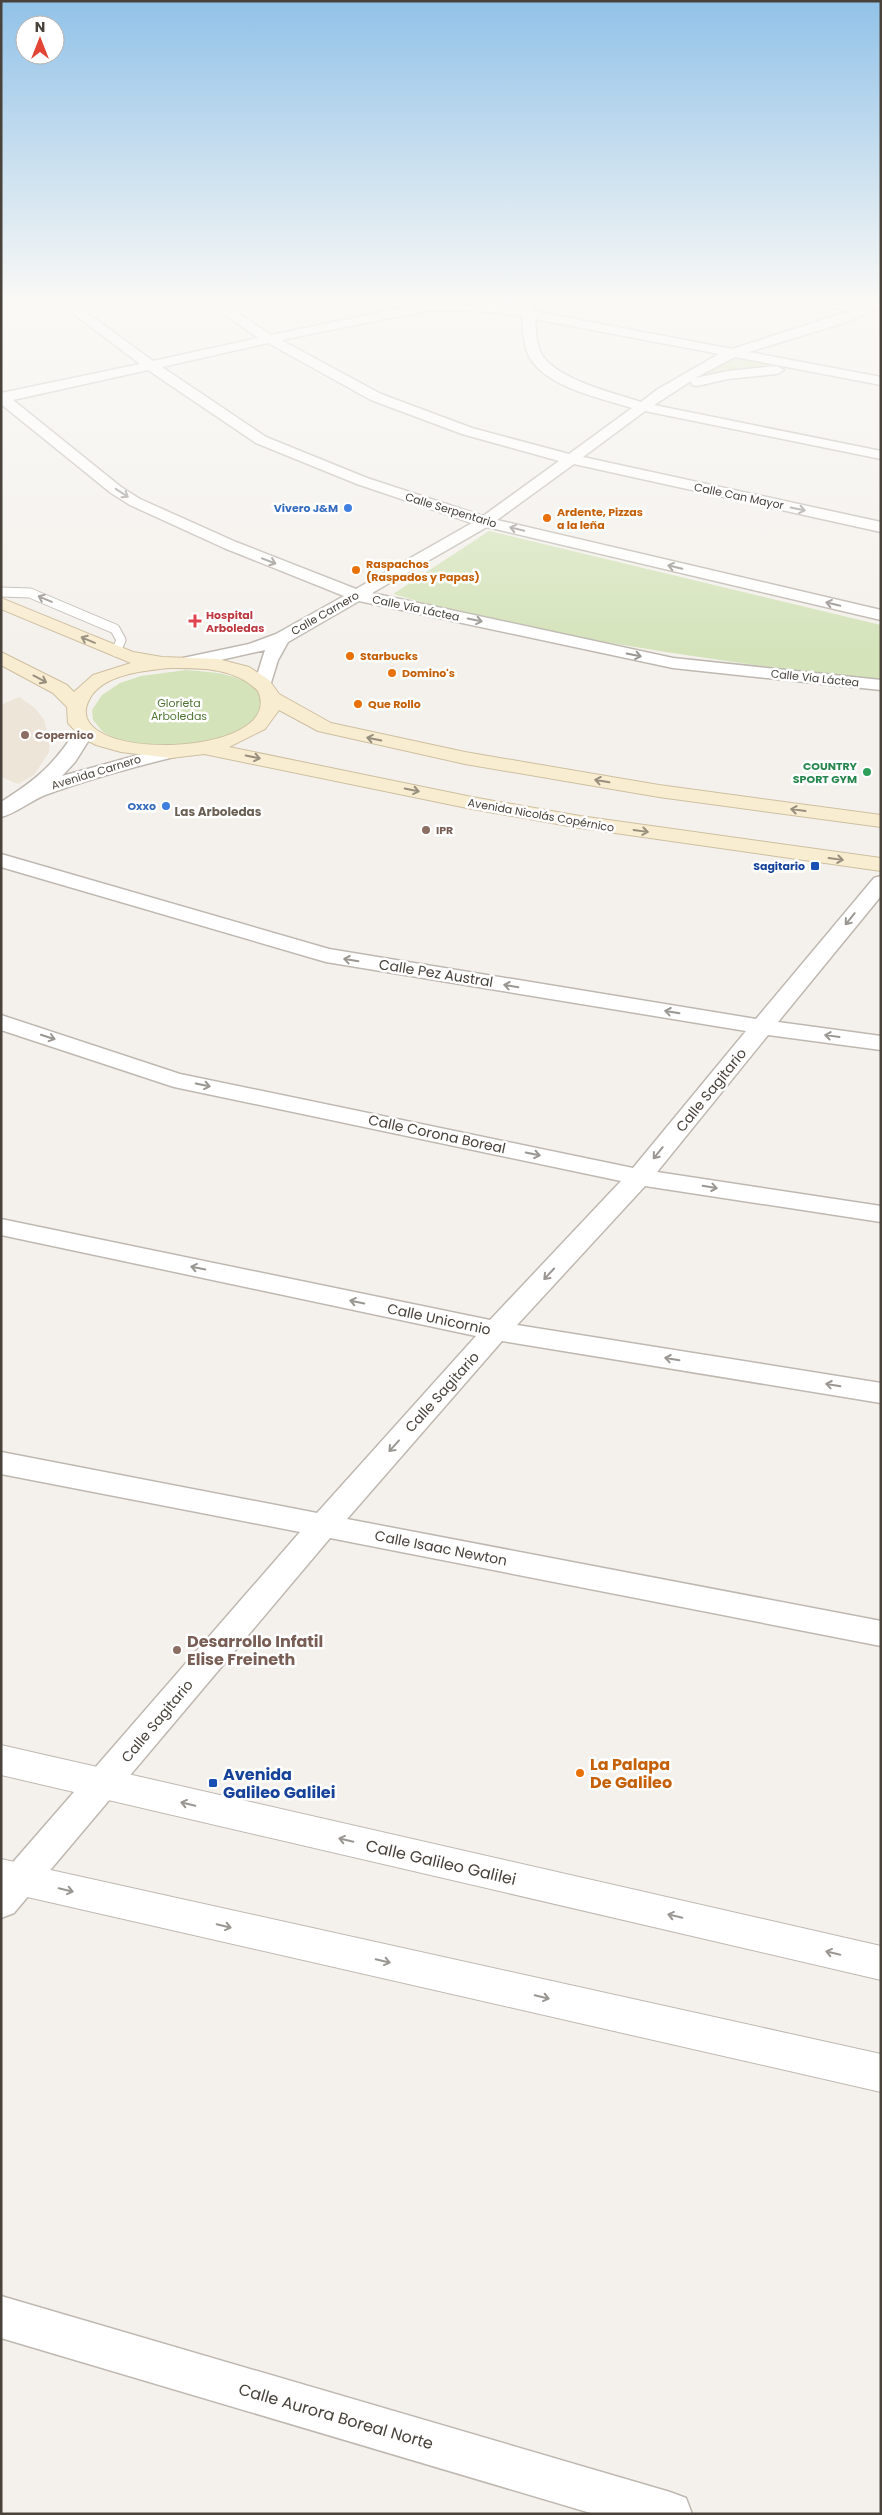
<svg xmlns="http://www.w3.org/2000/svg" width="882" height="2515" viewBox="0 0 882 2515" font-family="Poppins,sans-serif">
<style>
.education{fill:#ece5d8}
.green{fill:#d4e3ba}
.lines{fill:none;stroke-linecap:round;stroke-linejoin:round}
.service-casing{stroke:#bfb8b0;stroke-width:11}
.minor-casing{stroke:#bfb8b0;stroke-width:3}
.tertiary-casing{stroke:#bfb8b0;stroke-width:2}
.secondary-casing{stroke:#cebfa1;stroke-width:2}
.service{stroke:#fff;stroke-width:9}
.minor{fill:#fff;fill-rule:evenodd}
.tertiary{fill:#fff;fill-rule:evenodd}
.secondary{fill:#f9edd1;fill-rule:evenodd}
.oneway{stroke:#9a9793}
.oneway2{stroke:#988f7e}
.shop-dot{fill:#3f7fe0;stroke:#fff;stroke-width:2}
.food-dot{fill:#e8710a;stroke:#fff;stroke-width:2}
.health-dot{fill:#e0444e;stroke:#fff;stroke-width:2}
.education-dot{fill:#8d6e63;stroke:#fff;stroke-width:2}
.leisure-dot{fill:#2e9e5b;stroke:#fff;stroke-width:2}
.transit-dot{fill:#1a4fb4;stroke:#fff;stroke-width:2}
.labels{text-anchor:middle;stroke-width:5;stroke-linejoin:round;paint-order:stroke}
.far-street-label{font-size:11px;fill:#48423a;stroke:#fff}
.far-shop-label{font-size:11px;font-weight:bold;fill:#366cbe;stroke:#fff;text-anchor:end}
.far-food-label{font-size:11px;font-weight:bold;fill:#c56008;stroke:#fff;text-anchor:start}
.far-health-label{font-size:11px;font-weight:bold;fill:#be3a42;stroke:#fff;text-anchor:start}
.far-park-label{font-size:11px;fill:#507433;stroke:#fff}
.far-education-label{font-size:11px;font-weight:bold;fill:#785e54;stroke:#fff;text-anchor:start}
.far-leisure-label{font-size:11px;font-weight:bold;fill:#27864d;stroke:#fff;text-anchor:end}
.far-transit-label{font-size:11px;font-weight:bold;fill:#164399;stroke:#fff;text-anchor:end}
.far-neighbourhood-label{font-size:12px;font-weight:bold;fill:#6a5f53;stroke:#fff}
.street-label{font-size:14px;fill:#48423a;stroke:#fff}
.near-education-label{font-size:16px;font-weight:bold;fill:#785e54;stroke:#fff;text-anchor:start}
.near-food-label{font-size:16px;font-weight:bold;fill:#c56008;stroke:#fff;text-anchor:start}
.near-transit-label{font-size:16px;font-weight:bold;fill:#164399;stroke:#fff;text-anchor:start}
.near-street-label{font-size:16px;fill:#48423a;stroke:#fff}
</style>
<rect width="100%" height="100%" fill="#f4f1ec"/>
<!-- education -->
<path class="education" d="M 19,697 L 35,708 L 44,720 L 50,741 L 49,752 L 42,763 L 34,775 L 18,784 L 1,777 L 1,705 Z"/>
<!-- green -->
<path class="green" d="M 739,357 L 775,364 L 714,376 L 701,372 Z
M 489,531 L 881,625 L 881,681 C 753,666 625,648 499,622 C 463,614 428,604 393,594 Z
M 186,670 C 219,673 252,673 267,706 L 234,738 L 181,749 L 122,742 L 103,732 L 93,720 L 92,710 L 102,695 L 120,683 L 141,676 Z"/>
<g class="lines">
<defs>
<path id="service" d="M 1,592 L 30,593 L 115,629 L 121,640 L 116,652"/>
<path id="minor" d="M 58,302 L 72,302 L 153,361 L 258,338 L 207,302 L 221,302 L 271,335 L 431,302 L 498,304 L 521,309 L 520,302 L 532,302 L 533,311 L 732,349 L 850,311 L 817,305 L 815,302 L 841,302 L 862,306 L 871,302 L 881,302 L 881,307 L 847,322 L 749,352 L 881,377 L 881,385 L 735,357 L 695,378 L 728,371 L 777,366 L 784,370 L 777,374 L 728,379 L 697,386 L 692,385 L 691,381 L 654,405 L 881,451 L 881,459 L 645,411 L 583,457 L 881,522 L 881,532 L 574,464 L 497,520 L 881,610 L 881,620 L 487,527 L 372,593 L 673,658 L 881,680 L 881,690 L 673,668 L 359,601 L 288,642 L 278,660 L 269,689 L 257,689 L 254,685 L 265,650 L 189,667 L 183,666 L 180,662 L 183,658 L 249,644 L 276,634 L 344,596 L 224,548 L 130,505 L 111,493 L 1,404 L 1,393 L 140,364 ZM 431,310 L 498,312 L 522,316 C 523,330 523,346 530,358 C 548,388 601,398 632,408 L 569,454 L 472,428 L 381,394 L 281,340 ZM 535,319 L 719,354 L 658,389 L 641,402 C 614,393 554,379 541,353 C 536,343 536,330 535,319 ZM 268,343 L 371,400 L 462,434 L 559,461 L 483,516 L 367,478 L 266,437 L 162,367 ZM 148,370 L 256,443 L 357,484 L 472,523 L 356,589 L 236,542 L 140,499 L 121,487 L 13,400 Z
M 85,726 L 92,728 L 94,732 L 75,762 L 62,776 L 171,746 L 178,748 L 180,752 L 178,756 C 133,767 89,779 45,795 C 30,801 17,813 1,817 L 1,802 C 39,778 53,765 78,728 Z
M 1,854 L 329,949 L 756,1019 L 874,878 L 881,876 L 881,896 L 778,1022 L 881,1036 L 881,1050 L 768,1035 L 657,1172 L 881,1206 L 881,1222 L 645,1186 L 517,1325 L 881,1383 L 881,1403 L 502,1341 L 347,1519 L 881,1621 L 881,1646 L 330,1538 L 14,1913 L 1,1918 L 1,1876 L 300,1532 L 1,1474 L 1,1452 L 317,1513 L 476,1336 L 1,1235 L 1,1219 L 490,1320 L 621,1181 L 174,1087 L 1,1030 L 1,1015 L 180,1074 L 633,1168 L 746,1031 L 326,962 L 1,867 Z
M 1,2296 L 670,2492 L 686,2498 L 692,2514 L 594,2514 L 1,2338 Z"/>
<path id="tertiary" d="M 1,1745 L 881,1946 L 881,1980 L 1,1775 Z
M 1,1859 L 881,2054 L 881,2092 L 1,1891 Z"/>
<path id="secondary" d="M 1,598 L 133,652 L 162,657 L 218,659 L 249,667 L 269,680 L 279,694 L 331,723 L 465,752 L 659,785 L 881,815 L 881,827 L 659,797 L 465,764 L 318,731 L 279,710 L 265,729 L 229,747 L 472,797 L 580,816 L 881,858 L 881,871 L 580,828 L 472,809 L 204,754 L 171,758 L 121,752 L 96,745 L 81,737 L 68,723 L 67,707 L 53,693 L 1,665 L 1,652 L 67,685 L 74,692 L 93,675 L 131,663 L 1,609 ZM 169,668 C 200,668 234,667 258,691 C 288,758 61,764 88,702 C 100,674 143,671 169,668 Z"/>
</defs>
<!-- service casing -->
<use href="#service" class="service-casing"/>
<!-- minor casing -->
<use href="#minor" class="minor-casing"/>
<!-- tertiary casing -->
<use href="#tertiary" class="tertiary-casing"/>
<!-- secondary casing -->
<use href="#secondary" class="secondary-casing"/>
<!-- service -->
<use href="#service" class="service"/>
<!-- minor -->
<use href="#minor" class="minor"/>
<!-- tertiary -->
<use href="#tertiary" class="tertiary"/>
<!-- secondary -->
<use href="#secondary" class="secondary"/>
</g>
<!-- one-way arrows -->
<defs><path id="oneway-shaft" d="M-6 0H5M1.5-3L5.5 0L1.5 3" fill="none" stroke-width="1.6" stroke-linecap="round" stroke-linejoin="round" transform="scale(1.25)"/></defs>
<g class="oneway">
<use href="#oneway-shaft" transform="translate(122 493) rotate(33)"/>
<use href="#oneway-shaft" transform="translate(798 509) rotate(12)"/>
<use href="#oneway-shaft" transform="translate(517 529) rotate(-167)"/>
<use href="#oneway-shaft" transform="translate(269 561) rotate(21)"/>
<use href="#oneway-shaft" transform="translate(675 567) rotate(-167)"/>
<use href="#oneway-shaft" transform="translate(45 599) rotate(-157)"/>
<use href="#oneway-shaft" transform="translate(833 604) rotate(-167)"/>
<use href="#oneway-shaft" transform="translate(475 620) rotate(12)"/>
<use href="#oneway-shaft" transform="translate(634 655) rotate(12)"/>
<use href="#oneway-shaft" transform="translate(850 919) rotate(129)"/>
<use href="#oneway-shaft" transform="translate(351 960) rotate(-171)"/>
<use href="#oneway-shaft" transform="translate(511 986) rotate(-171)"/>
<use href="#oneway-shaft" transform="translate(672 1012) rotate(-171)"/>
<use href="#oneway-shaft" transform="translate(832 1036) rotate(-172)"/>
<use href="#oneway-shaft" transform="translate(48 1037) rotate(18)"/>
<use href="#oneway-shaft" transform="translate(203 1085) rotate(12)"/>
<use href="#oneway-shaft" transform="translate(658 1153) rotate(129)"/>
<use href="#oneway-shaft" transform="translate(533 1154) rotate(12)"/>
<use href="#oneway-shaft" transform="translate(710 1187) rotate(9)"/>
<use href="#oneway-shaft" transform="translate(198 1268) rotate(-168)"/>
<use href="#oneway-shaft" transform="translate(549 1274) rotate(133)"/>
<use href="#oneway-shaft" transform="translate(357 1302) rotate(-168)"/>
<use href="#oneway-shaft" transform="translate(672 1359) rotate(-171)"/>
<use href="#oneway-shaft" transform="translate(833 1385) rotate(-171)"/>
<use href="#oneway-shaft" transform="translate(394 1446) rotate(132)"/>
<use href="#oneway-shaft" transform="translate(188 1804) rotate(-167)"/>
<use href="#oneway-shaft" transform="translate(346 1840) rotate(-167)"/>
<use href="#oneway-shaft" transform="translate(66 1890) rotate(13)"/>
<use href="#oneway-shaft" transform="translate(675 1916) rotate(-167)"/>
<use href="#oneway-shaft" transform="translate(224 1926) rotate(13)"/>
<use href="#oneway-shaft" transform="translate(833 1953) rotate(-167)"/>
<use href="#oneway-shaft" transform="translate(383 1961) rotate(13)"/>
<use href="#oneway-shaft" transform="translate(542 1997) rotate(13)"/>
</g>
<g class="oneway2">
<use href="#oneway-shaft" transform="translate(88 640) rotate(-157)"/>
<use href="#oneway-shaft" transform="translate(40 679) rotate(28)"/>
<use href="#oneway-shaft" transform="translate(374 739) rotate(-168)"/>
<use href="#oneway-shaft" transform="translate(253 757) rotate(12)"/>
<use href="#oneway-shaft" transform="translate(602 781) rotate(-170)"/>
<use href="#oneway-shaft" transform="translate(412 790) rotate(12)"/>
<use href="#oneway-shaft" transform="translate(798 810) rotate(-172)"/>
<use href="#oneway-shaft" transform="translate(641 831) rotate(8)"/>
<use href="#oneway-shaft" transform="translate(836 859) rotate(8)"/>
</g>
<!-- sky -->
<linearGradient id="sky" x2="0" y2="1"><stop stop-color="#91c2e8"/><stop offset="0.46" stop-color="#faf9f6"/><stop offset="1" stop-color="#faf9f6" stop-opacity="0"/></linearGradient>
<rect width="882" height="654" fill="url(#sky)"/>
<!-- markers -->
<g class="shop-dot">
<circle cx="348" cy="508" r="5"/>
<circle cx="166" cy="806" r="5"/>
</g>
<g class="food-dot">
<circle cx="547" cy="518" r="5"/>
<circle cx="356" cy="570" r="5"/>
<circle cx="350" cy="656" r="5"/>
<circle cx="392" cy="673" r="5"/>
<circle cx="358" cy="704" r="5"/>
<circle cx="580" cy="1773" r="5"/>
</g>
<path class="health-dot" d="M192.5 613.5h5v5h5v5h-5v5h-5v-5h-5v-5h5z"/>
<g class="education-dot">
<circle cx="25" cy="735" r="5"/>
<circle cx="426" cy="830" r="5"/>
<circle cx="177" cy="1650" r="5"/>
</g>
<circle class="leisure-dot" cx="867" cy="772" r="5"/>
<g class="transit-dot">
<rect x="810" y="861" width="10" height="10" rx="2.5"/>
<rect x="208" y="1778" width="10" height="10" rx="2.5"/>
</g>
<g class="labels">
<!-- far-street labels -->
<g class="far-street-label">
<text transform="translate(739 496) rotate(12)" y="4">Calle Can Mayor</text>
<text transform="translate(451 510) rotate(17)" y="4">Calle Serpentario</text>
<text transform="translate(416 608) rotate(12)" y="4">Calle Vía Láctea</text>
<text transform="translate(325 613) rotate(-30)" y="4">Calle Carnero</text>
<text transform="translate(815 678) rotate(6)" y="4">Calle Vía Láctea</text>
<text transform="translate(96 772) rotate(-17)" y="4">Avenida Carnero</text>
<text transform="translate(541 815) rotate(10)" y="4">Avenida Nicolás Copérnico</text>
</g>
<!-- far-shop labels -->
<g class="far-shop-label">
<text x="338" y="512">Vivero J&amp;M</text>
<text x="156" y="810">Oxxo</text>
</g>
<!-- far-food labels -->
<g class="far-food-label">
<text x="557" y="516">Ardente, Pizzas<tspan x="557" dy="13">a la leña</tspan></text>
<text x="366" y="568">Raspachos<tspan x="366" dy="13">(Raspados y Papas)</tspan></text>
<text x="360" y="660">Starbucks</text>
<text x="402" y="677">Domino's</text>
<text x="368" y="708">Que Rollo</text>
</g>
<!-- far-health labels -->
<g class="far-health-label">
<text x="206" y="619">Hospital<tspan x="206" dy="13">Arboledas</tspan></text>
</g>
<!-- far-park labels -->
<g class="far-park-label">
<text x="179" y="707">Glorieta<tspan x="179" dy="13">Arboledas</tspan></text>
</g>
<!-- far-education labels -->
<g class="far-education-label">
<text x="35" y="739">Copernico</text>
<text x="436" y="834">IPR</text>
</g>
<!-- far-leisure labels -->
<g class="far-leisure-label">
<text x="857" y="770">COUNTRY<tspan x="857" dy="13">SPORT GYM</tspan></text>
</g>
<!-- far-transit labels -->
<g class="far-transit-label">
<text x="805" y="870">Sagitario</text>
</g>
<!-- far-neighbourhood labels -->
<g class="far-neighbourhood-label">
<text x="218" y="816">Las Arboledas</text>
</g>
<!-- street labels -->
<g class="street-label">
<text transform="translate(436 973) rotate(9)" y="5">Calle Pez Austral</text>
<text transform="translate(711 1090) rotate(-51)" y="5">Calle Sagitario</text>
<text transform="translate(437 1134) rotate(12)" y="5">Calle Corona Boreal</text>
<text transform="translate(439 1319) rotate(12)" y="5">Calle Unicornio</text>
<text transform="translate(442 1392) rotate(-48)" y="5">Calle Sagitario</text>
<text transform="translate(441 1548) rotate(11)" y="5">Calle Isaac Newton</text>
<text transform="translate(157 1721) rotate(-50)" y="5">Calle Sagitario</text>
</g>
<!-- near-education labels -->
<g class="near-education-label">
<text x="187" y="1647">Desarrollo Infatil<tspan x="187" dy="18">Elise Freineth</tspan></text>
</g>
<!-- near-food labels -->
<g class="near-food-label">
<text x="590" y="1770">La Palapa<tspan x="590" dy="18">De Galileo</tspan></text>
</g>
<!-- near-transit labels -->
<g class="near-transit-label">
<text x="223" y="1780">Avenida<tspan x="223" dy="18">Galileo Galilei</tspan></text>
</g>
<!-- near-street labels -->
<g class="near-street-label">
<text transform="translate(441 1862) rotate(13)" y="6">Calle Galileo Galilei</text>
<text transform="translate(336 2416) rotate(16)" y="6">Calle Aurora Boreal Norte</text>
</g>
</g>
<!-- border -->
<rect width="882" height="2515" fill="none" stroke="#48423a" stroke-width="5"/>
<!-- north arrow -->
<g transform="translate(40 40)"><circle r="24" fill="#ffffff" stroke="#b6b3b0"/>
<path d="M0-4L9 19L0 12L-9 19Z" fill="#e24436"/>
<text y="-8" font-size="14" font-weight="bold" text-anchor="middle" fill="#48423a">N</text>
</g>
</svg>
